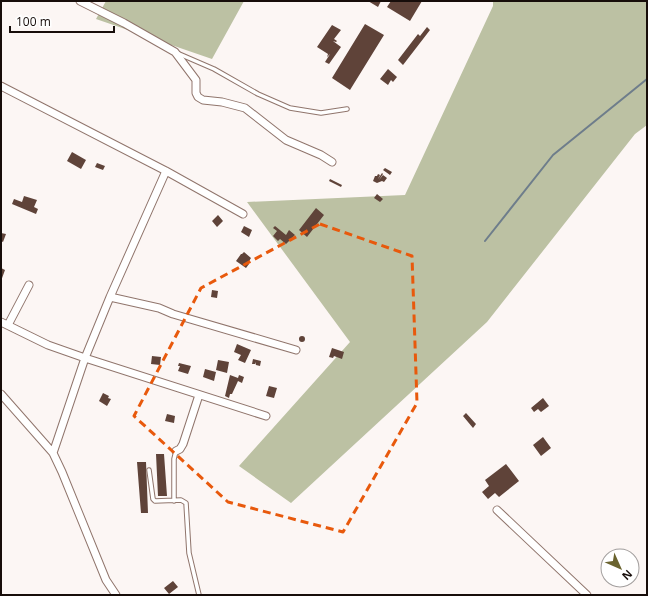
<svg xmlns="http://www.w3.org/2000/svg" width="648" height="596" viewBox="0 0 648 596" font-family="'Open Sans',sans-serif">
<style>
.forest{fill:#bcc1a3}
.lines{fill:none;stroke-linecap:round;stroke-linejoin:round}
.stream{stroke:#6e7d8b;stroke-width:2}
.building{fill:#5f4339}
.service-casing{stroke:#90756c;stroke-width:5.5}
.minor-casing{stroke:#90756c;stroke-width:9}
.service{stroke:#fff;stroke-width:3.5}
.minor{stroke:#fff;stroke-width:7}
.marked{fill:none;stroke:#e8590c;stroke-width:3;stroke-dasharray:8 5;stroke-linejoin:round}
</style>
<rect width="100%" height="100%" fill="#fcf6f4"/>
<!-- forest -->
<path class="forest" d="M 106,1 L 244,1 L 212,59 L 96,19 Z
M 493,1 L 647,1 L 647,125 L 635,134 L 487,322 L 291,503 L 239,466 L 350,342 L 247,202 L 405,195 L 493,6 Z"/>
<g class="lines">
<!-- stream -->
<path class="stream" d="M 485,241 L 553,155 L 647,79"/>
</g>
<!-- building -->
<path class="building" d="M 368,1 L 381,1 L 378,7 Z
M 391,1 L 422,1 L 410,21 L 387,7 Z
M 365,24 L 384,35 L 350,90 L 332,78 Z
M 332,25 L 341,30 L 334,39 L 337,41 L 336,42 L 333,41 L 341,47 L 329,64 L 325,62 L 330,54 L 327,57 L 328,54 L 317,47 Z
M 427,27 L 430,30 L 403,65 L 398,60 L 418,34 L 420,36 Z
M 388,69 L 397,77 L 393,82 L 391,80 L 388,85 L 380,79 Z
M 72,152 L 86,160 L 81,169 L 67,161 Z
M 97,163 L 105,166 L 103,170 L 95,167 Z
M 385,168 L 392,172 L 390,175 L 383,170 Z
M 382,173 L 383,174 L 379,180 L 383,175 L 387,178 L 384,182 L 382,181 L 377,183 L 373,181 L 375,176 L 377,176 L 378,174 L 380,175 L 378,179 Z
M 330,179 L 342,185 L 341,187 L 329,181 Z
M 377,194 L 383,199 L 380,202 L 374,198 Z
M 24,196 L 37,200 L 34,207 L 38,209 L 36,214 L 12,204 L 14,199 L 22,202 Z
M 316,208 L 324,215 L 307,237 L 299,230 Z
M 218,215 L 223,221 L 217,227 L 212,221 Z
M 244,226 L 252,230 L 249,237 L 241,232 Z
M 275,226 L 286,235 L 289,230 L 295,235 L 286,244 L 280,239 L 278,241 L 273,236 L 277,231 L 273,228 Z
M 1,233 L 6,234 L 3,242 L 1,241 Z
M 244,252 L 251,258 L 248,263 L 249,264 L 246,268 L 236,261 L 241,254 L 242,254 Z
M 1,268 L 5,270 L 1,281 Z
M 212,290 L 218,291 L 217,298 L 211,297 Z
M299 339a3 3 0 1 1 6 0a3 3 0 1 1-6 0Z
M 237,344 L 251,350 L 245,363 L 238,360 L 241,355 L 234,352 Z
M 332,348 L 344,352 L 342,359 L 334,356 L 333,358 L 329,357 Z
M 152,356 L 161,357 L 160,365 L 151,364 Z
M 253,359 L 261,361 L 260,366 L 256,365 L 255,362 L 255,364 L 252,364 Z
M 218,360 L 229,362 L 227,373 L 216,370 Z
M 179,363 L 191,366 L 188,374 L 178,371 L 180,366 L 178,366 Z
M 205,369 L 216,372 L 214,381 L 203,377 Z
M 230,375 L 238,378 L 239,375 L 244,377 L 242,383 L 238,381 L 232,394 L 230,394 L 229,398 L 225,396 Z
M 269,386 L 277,388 L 274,398 L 266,396 Z
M 103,393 L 109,396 L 108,398 L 111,399 L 107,406 L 99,401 Z
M 543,398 L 549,406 L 541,412 L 538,409 L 534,412 L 531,408 Z
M 466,413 L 476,424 L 473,428 L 463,416 Z
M 167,414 L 175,416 L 174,423 L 165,421 Z
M 543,437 L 551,448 L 541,456 L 533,445 Z
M 156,454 L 164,454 L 167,496 L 158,496 Z
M 137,462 L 146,462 L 148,513 L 141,513 Z
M 506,464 L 519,481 L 499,497 L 495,493 L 488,499 L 482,492 L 489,486 L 485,480 Z
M 173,581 L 178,587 L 169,594 L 164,588 Z"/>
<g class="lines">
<defs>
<path id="service" d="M 177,53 L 214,69 L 258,94 L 290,108 L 321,113 L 347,109
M 149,470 L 153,499 L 155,501 L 181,500 L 186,503 L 189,553 L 199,595
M 174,501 L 174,459 L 176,451"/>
<path id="minor" d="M 80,1 L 124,23 L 175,52 L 196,80 L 196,93 L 198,97 L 203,100 L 222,102 L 245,108 L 286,140 L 321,155 L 332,162
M 1,86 L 166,171 L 243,214
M 110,297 L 159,308 L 173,314 L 296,350
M 1,322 L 48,345 L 85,358 L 266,416
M 8,325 L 29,285
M 1,394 L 53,453 L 62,472 L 106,580 L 116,595
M 176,451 L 180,449 L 183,444 L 199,395
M 53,453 L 85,358 L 110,297 L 166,171
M 497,510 L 587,595"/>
</defs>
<!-- service casing -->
<use href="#service" class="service-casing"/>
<!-- minor casing -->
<use href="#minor" class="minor-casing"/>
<!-- service -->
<use href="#service" class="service"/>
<!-- minor -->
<use href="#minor" class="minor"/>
</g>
<!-- marked area -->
<path class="marked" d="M 320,224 L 412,256 L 417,403 L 343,532 L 228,502 L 134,416 L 201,288 Z"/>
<!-- border -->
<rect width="648" height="596" fill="none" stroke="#170d0a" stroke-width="4"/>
<!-- north arrow -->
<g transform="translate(620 568) rotate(135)"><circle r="19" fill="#ffffff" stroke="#a29e9d"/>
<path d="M0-3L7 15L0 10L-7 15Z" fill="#6a632f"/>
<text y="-6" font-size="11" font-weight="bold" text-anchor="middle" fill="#170d0a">N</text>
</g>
<!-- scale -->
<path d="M10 26v6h104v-6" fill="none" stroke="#170d0a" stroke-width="2"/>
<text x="16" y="26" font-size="12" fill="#170d0a" stroke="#ffffff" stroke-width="3" paint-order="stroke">100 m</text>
</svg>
